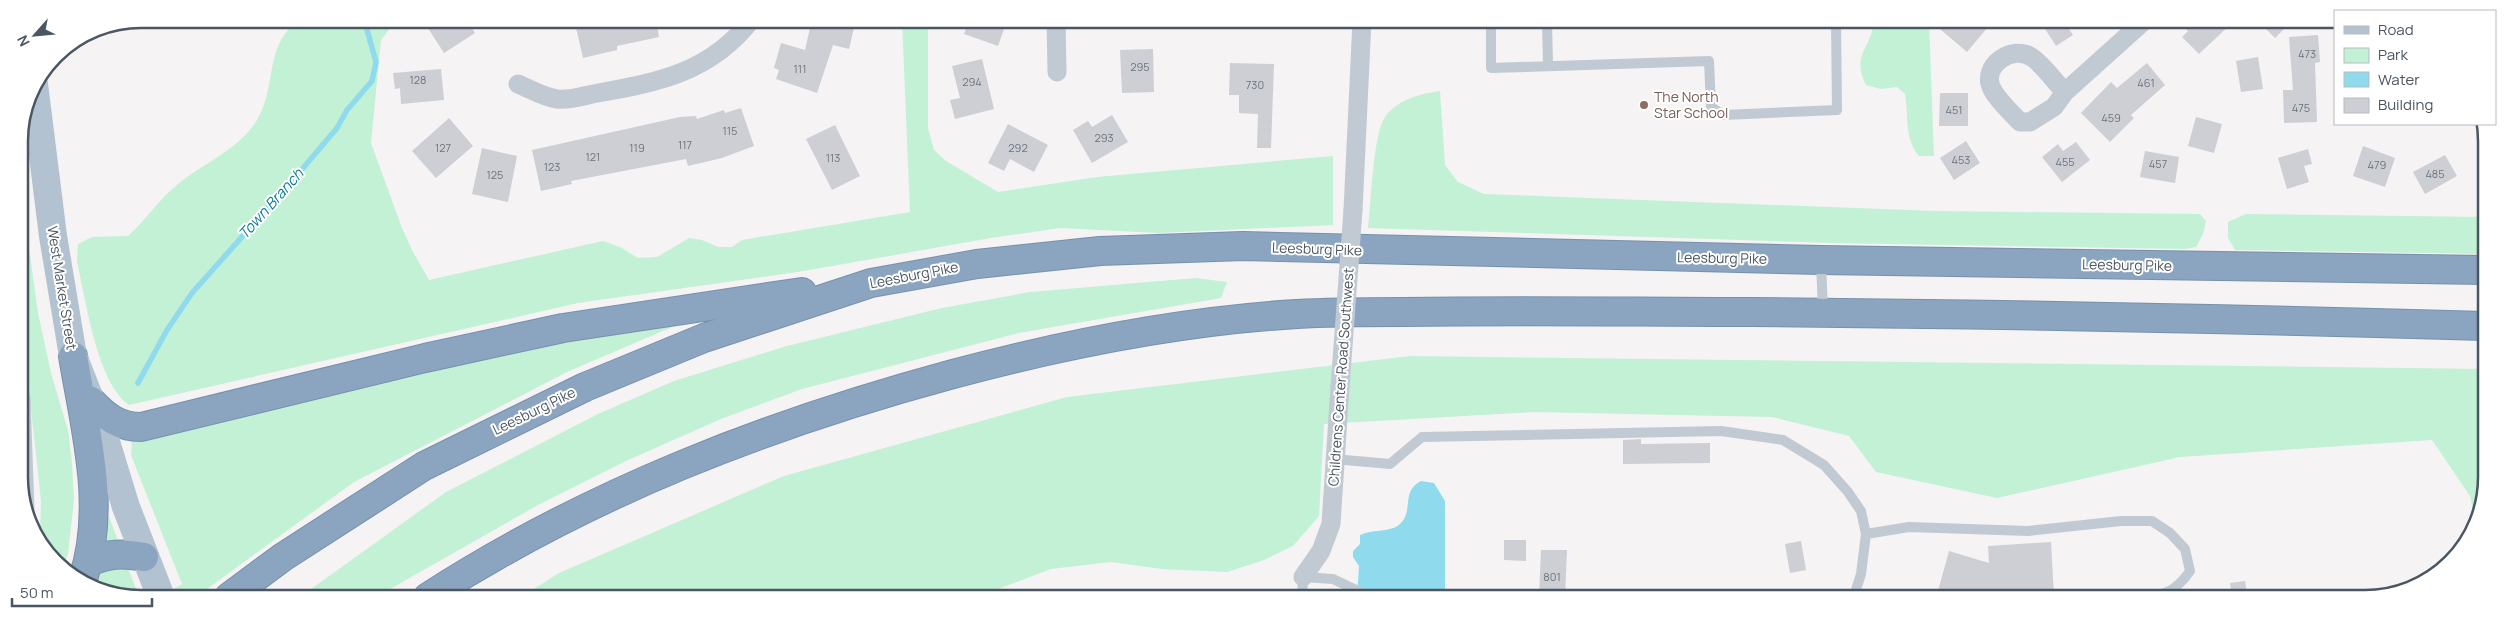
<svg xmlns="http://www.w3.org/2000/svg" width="2506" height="618" viewBox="0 0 2506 618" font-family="Manrope,sans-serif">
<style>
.green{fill:#c3f1d5}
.water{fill:#90daee}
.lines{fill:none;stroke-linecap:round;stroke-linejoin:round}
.stream{stroke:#90daee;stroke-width:5.5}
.building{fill:#cdcfd5}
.highway-casing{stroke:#7690ad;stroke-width:30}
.lane{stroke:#c1cad2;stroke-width:10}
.street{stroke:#c1cad2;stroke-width:19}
.primary{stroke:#b3c2d1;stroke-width:28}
.highway{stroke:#8ba5c1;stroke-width:28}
.street-bridge{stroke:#c1cad2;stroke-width:19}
.education-dot{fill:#8d6e63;stroke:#fff;stroke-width:2}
.labels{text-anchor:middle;stroke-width:4;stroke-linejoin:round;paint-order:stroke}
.number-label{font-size:11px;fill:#6b747e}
.education-label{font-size:14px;fill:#785e54;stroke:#fff;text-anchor:start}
.street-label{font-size:14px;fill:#4a5661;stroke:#fff}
.water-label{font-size:15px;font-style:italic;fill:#0c7c9b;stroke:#fff}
.rim{fill:none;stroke:#4a5661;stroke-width:2.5}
</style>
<rect width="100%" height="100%" fill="#f5f3f3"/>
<!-- green -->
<path class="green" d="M 301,19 L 397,19 L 381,40 L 371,143 L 402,228 L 413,252 L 429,280 L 603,241 L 620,247 L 638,258 L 657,257 L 689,238 L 702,240 L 718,247 L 732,247 L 742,240 L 910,212 L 902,20 L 928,20 L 928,128 L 934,150 L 946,161 L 998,192 L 1097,177 L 1333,156 L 1333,225 L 1158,233 L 1060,228 L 991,238 L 804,271 L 578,303 L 129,405 C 97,383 86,300 77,262 L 78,244 L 92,237 L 128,236 C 146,220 159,199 178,184 C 203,163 240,149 257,120 C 278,86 263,43 301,19 Z
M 1873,21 L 1929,21 L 1934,156 L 1919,156 C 1904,138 1909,117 1905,94 L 1897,87 L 1881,89 L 1866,85 C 1850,53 1873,49 1873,21 Z
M 1440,91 L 1445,165 L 1458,182 L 1484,194 L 1934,211 L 2200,214 L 2206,221 L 2203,234 L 2196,247 L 2185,249 L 1831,243 L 1368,228 C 1371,204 1373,134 1385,117 C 1398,99 1420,94 1440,91 Z
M 19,175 L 38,313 L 51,373 L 68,430 L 72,463 L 74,500 L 68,554 L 63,568 L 54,564 L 40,536 L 41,501 L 28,381 L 20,355 Z
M 2246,214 L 2485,217 L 2485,254 L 2235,250 L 2228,238 L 2228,222 Z
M 1196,278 L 1227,282 L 1221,298 L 1019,333 L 802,389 L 721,419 L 626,461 L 538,505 L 376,597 L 300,597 L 446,492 L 598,414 L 674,381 L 787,346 L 942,308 L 1030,292 Z
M 679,324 L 567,372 L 354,482 L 196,597 L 161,597 L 182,584 L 131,455 L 132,440 L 610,329 Z
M 1410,356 L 2485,369 L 2485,502 L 2476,525 L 2470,496 L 2432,440 L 2180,457 L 1997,498 L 1876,472 L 1849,436 L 1772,417 L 1534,412 L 1324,424 L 1319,516 L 1293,546 L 1264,560 L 1227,572 L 1162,569 L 1111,562 L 1051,569 L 998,589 L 963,598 L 521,597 L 559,573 L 784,476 L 1067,397 Z
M 105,506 L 139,597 L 116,597 L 91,583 Z"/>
<!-- water -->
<path class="water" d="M 1421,481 L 1434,483 L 1445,501 L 1445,598 L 1357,598 L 1359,566 L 1353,557 L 1353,551 L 1360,544 L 1360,535 C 1372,529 1388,533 1399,525 C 1415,511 1400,492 1421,481 Z"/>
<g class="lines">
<!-- stream -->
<path class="stream" d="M 138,383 L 167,330 L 192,293 L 298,174 L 337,128 L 347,110 L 372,81 L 376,62 L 364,19"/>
</g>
<!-- building -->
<path class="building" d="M 422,19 L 466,19 L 475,33 L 444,53 Z
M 574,19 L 656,19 L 659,37 L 617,46 L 617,50 L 583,58 Z
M 812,19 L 856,20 L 849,49 L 833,45 L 817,93 L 776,79 L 779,70 L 774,68 L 781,43 L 805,50 Z
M 969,20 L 997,20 L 995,26 L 1004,29 L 998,46 L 964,34 Z
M 1947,21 L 1980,21 L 1988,27 L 1967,52 L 1940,29 Z
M 2040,21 L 2064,21 L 2073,35 L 2056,46 Z
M 2178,21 L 2234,21 L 2199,54 L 2182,37 L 2188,31 Z
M 2258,21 L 2292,21 L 2275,38 Z
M 2318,35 L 2320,62 L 2315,63 L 2317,122 L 2284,123 L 2283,90 L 2293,90 L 2289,37 Z
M 1153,49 L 1154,92 L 1122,93 L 1120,50 Z
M 2258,57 L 2263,89 L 2241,92 L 2236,61 Z
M 982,59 L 994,109 L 955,119 L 950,100 L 960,98 L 952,66 Z
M 1230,63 L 1274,64 L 1271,148 L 1257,148 L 1258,114 L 1239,113 L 1239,95 L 1229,95 Z
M 2147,63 L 2165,85 L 2131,115 L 2134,118 L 2110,142 L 2081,113 L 2111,82 L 2117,88 Z
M 441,69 L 444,100 L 401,104 L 400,88 L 395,89 L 393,73 Z
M 1940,93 L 1968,93 L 1968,126 L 1939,126 Z
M 741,108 L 754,146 L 722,158 L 688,166 L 686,159 L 571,181 L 572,184 L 541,191 L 532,150 L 680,117 L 696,116 L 697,119 L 724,110 L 725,113 Z
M 1112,115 L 1128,142 L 1092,163 L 1073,130 L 1088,121 L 1092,127 Z
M 2196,117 L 2222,124 L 2214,153 L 2188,146 Z
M 449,118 L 473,146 L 436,178 L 412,151 Z
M 1008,124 L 1048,145 L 1034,172 L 1010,159 L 1004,171 L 988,163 Z
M 835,125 L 860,176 L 832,190 L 806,139 Z
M 1966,141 L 1980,163 L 1954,180 L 1940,158 Z
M 2076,142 L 2090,160 L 2062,182 L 2042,157 L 2058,144 L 2063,151 Z
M 2363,146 L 2395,158 L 2385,187 L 2353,176 Z
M 482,148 L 517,156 L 508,202 L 472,194 Z
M 2308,149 L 2312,164 L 2304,166 L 2309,182 L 2287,189 L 2278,158 Z
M 2145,151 L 2179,157 L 2175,183 L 2140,177 Z
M 2445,155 L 2457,176 L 2425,194 L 2413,172 Z
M 1641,439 L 1641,444 L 1710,443 L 1710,463 L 1623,464 L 1623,440 Z
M 1504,540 L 1526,540 L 1526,561 L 1504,560 Z
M 1801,541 L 1806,570 L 1790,573 L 1785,544 Z
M 2051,542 L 2054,596 L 1991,599 L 1990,589 L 1966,592 L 1964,598 L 1938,591 L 1949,551 L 1989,563 L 1988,546 Z
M 1541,550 L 1567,550 L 1565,598 L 1539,598 Z
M 2245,581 L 2248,599 L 2232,599 L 2230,583 Z"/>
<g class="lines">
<defs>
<path id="highway" d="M 73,356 C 85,429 107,506 83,579
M 91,401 C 106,417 119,427 141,427 L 425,358 L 563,328 L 802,292
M 88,563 C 108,553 122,553 144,557
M 229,597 L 283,557 L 424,466 L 585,387 L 704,338 L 871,283 L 977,264 L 1100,251 L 1243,246 L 1821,260 L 2485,270
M 428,597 C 589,493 768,424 953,374 C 1065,344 1181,321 1297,314 C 1332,312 1368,312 1403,312 C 1520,310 1637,312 1753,312 C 1997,314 2241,319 2485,326"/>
</defs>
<!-- highway casing -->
<use href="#highway" class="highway-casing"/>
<!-- lane -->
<path class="lane" d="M 1491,20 L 1491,68 L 1709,61 L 1711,107 L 1723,115 L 1837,110 L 1836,21
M 1547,20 L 1548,66
M 1821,261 L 1823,312
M 1334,459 L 1390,464 L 1422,437 L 1721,431 L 1783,440 L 1824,465 L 1848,492 L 1861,511 L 1866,534
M 1302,598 L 1303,577 L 1333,579 L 1373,598
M 1853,599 L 1861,574 L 1866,534 L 1909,527 L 2028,531 L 2121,521 L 2152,521 L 2170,533 L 2185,549 L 2190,571 C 2175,593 2162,596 2136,599"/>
<!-- street -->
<path class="street" d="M 1056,20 L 1057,72
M 518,84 C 530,89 544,97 557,99 C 569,101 586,95 598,93 C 660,82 711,72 752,19
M 2065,92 C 2055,82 2045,67 2033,58 C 2013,43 1980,66 1992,89 C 1998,101 2011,112 2020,122 L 2030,122 L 2054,107 L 2065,92 L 2144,21
M 1353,210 L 1362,20
M 21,398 L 25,509
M 1303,577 L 1321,551 L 1331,524 L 1340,387"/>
<!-- primary -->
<path class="primary" d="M 34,84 L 53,236 L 73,356 L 103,432 L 126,507 L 161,597"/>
<!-- highway -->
<use href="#highway" class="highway"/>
<!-- street-bridge -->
<path class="street-bridge" d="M 1340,387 L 1353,210"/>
</g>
<!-- markers -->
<circle class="education-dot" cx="1644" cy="105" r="5"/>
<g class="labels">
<!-- number labels -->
<g class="number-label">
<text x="2307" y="58">473</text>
<text x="1140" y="71">295</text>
<text x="800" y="73">111</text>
<text x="418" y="84">128</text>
<text x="972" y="86">294</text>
<text x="2146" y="87">461</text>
<text x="1255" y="89">730</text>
<text x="2301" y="112">475</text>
<text x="1954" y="114">451</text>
<text x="2111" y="122">459</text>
<text x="730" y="135">115</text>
<text x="1104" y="142">293</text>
<text x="685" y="149">117</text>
<text x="443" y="152">127</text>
<text x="637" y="152">119</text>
<text x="1018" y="152">292</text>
<text x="593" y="161">121</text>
<text x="833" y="162">113</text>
<text x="1961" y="164">453</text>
<text x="2065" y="166">455</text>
<text x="2158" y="168">457</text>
<text x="2377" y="169">479</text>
<text x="552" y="171">123</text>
<text x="2435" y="178">485</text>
<text x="495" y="179">125</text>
<text x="1552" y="581">801</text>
</g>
<!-- education labels -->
<g class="education-label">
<text x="1654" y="102">The North<tspan x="1654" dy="16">Star School</tspan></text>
</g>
<!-- street labels -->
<g class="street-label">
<text transform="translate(1317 249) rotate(2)" y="5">Leesburg Pike</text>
<text transform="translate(1722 258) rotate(1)" y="5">Leesburg Pike</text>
<text transform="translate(2127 265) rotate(1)" y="5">Leesburg Pike</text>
<text transform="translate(914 275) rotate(-11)" y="5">Leesburg Pike</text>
<text transform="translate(62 288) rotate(81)" y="5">West Market Street</text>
<text transform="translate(1341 377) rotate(-86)" y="5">Childrens Center Road Southwest</text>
<text transform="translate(534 411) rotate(-26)" y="5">Leesburg Pike</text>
</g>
<!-- water labels -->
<g class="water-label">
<text transform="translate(271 204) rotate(-48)" y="5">Town Branch</text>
</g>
</g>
<!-- crop -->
<path d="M0 0H2506V618H0ZM141 28H2365A113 113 0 0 1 2478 141V477A113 113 0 0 1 2365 590H141A113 113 0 0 1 28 477V141A113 113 0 0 1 141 28Z" fill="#fff" fill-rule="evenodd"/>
<path class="rim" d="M141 28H2365A113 113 0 0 1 2478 141V477A113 113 0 0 1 2365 590H141A113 113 0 0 1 28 477V141A113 113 0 0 1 141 28Z"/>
<!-- legend -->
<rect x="2334" y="10" width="162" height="115" fill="#ffffff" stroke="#b7bbc0"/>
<rect x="2344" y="26" width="25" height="8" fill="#b3c2d1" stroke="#b7bbc0"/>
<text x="2378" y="35" font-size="15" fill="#4a5661">Road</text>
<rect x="2344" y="48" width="25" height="15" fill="#c3f1d5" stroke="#b7bbc0"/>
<text x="2378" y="60" font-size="15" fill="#4a5661">Park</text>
<rect x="2344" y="72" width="25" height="15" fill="#90daee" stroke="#b7bbc0"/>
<text x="2378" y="85" font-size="15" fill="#4a5661">Water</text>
<rect x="2344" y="98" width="25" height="15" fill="#cdcfd5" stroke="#b7bbc0"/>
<text x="2378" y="110" font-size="15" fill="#4a5661">Building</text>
<!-- north arrow -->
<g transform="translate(35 35) rotate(243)" stroke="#ffffff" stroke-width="4" paint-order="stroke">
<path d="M0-4L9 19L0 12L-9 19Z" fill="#4a5661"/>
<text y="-8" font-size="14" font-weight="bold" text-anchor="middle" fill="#4a5661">N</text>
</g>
<!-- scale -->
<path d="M12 598v8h140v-8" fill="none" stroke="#4a5661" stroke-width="2.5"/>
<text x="20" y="598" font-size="15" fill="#4a5661" stroke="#ffffff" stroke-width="4" paint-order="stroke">50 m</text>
</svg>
